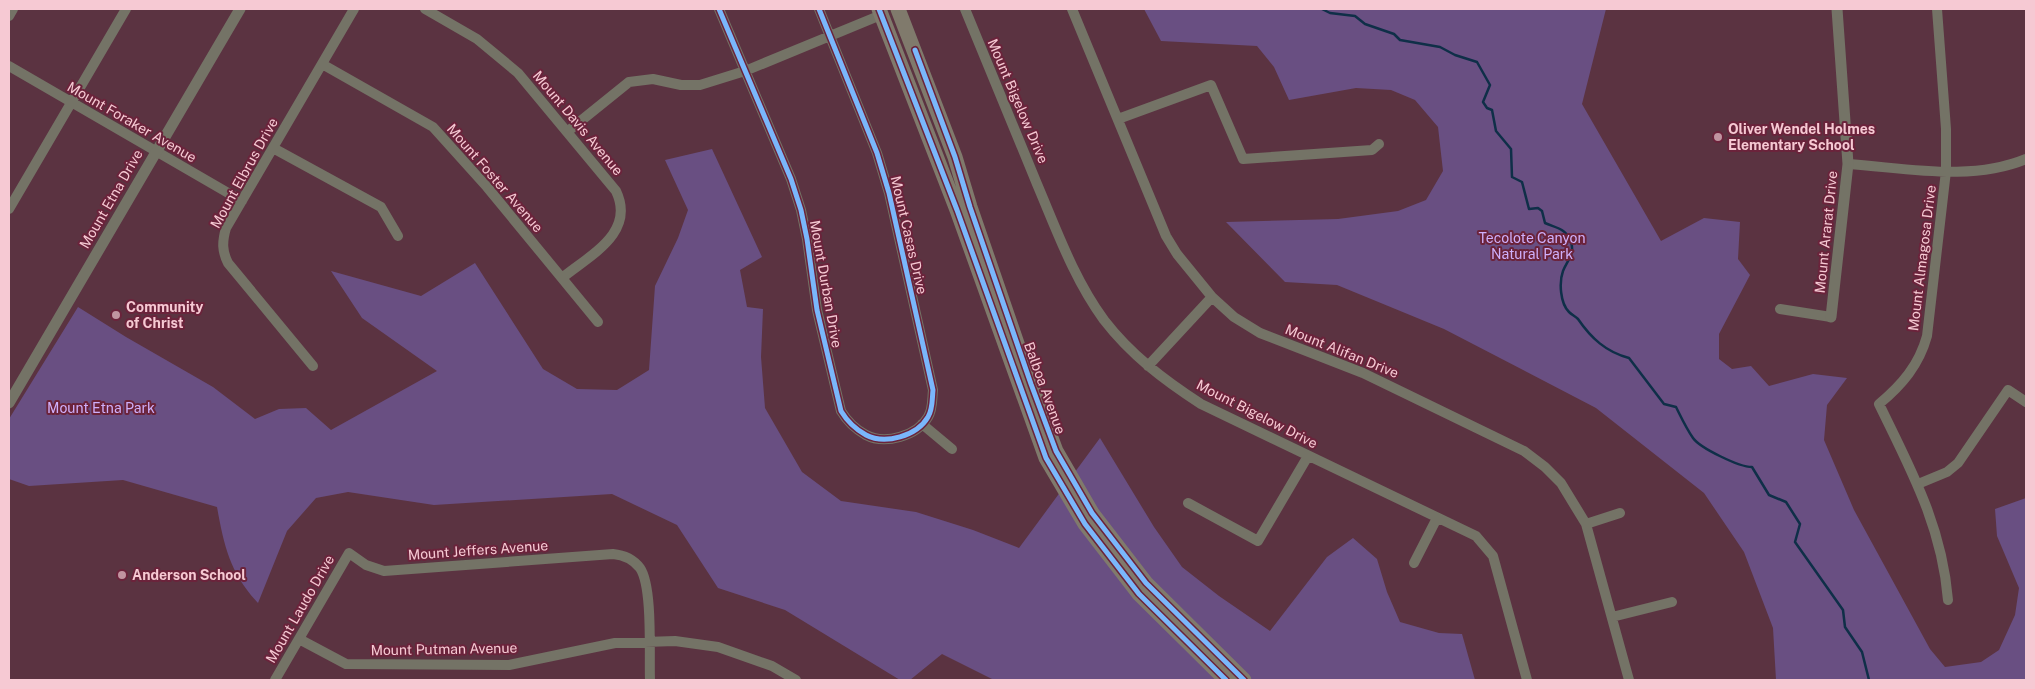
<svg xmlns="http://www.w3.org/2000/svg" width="2035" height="689" viewBox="0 0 2035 689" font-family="'Public Sans',sans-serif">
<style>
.green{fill:#694f82}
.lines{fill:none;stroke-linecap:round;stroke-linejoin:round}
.stream{stroke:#0f2f48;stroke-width:2.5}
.minor{stroke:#747366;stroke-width:10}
.tertiary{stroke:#747366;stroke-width:11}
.primary{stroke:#807a6c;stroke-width:15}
.cycleway-casing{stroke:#6b233b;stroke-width:8}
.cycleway{stroke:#7ab7fb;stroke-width:5}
.poi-dot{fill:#c094a0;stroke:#6b233b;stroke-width:2}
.labels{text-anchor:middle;stroke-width:4;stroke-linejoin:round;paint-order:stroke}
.street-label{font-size:14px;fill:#f6c9d3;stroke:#6b233b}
.poi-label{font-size:14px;font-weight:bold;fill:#f6c9d3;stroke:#6b233b;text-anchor:start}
.park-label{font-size:14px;fill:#cfb0fb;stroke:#6b233b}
</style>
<rect width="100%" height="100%" fill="#5b3341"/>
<!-- green -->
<path class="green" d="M 1144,9 L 1606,9 L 1582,104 L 1661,241 L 1704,218 L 1740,222 L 1738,259 L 1750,275 L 1719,334 L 1719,359 L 1732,369 L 1751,366 L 1769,386 L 1813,374 L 1847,378 L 1827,405 L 1824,440 L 1854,510 L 1930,649 L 1945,667 L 1981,662 L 1999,650 L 2015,615 L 2019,588 L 1997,536 L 1995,509 L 2026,498 L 2026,680 L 1776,680 L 1773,628 L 1744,552 L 1704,493 L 1596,408 L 1444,329 L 1337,285 L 1285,282 L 1226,222 L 1338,219 L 1398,211 L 1426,200 L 1443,171 L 1438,127 L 1415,100 L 1391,90 L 1356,88 L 1289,100 L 1274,67 L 1257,46 L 1161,41 Z
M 712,149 L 762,257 L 740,270 L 747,307 L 763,309 L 761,357 L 765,408 L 802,472 L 841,501 L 916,512 L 973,530 L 1019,548 L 1100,438 L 1154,527 L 1182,567 L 1219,596 L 1270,631 L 1327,557 L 1353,538 L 1377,559 L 1387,592 L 1400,622 L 1439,633 L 1462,634 L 1475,680 L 994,680 L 942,654 L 910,680 L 900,680 L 785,610 L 718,588 L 677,525 L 612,494 L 434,505 L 348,492 L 316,498 L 287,531 L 258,603 C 230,573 224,546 217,507 L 123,480 L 29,486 L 9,479 L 9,419 L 78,307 L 126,337 L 213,387 L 255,419 L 279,409 L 306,408 L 331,430 L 437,371 L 362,318 L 331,271 L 421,296 L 475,263 L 543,369 L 577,389 L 617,390 L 649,370 L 655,286 L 678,238 L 688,210 L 665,160 Z"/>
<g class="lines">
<!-- stream -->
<path class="stream" d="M 1322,9 L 1330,13 L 1355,16 L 1365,24 L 1394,34 L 1400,40 L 1440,47 L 1455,55 L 1477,62 L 1490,85 L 1483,102 L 1487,108 L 1492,110 L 1496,131 L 1511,149 L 1512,177 L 1522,182 L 1529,209 L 1538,208 L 1542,211 L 1545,223 C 1556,228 1566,228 1571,242 C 1575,254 1567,261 1563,271 C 1559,282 1560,303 1569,312 C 1572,315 1575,316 1578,319 C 1591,338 1606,352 1629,358 L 1664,404 L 1676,407 C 1681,417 1686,428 1693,438 C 1700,448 1739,467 1752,467 L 1769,495 L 1786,502 L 1800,524 L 1795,542 L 1843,610 L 1845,627 L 1862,652 L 1869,680"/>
<!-- minor -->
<path class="minor" d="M 425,9 L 477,39 L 518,73 L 616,191 C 636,233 590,255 562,278
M 719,9 L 791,179 L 801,210 L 807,239 L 817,310 L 841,411 C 847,421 855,429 866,435 C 885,445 917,436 928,417 C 933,409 932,399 933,390 L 889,193 L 877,153 L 819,9
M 965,9 C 989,67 1013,126 1037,184 C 1057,231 1074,279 1104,320 C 1131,355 1164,380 1201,404 L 1476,536 L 1493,556 L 1527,680
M 1072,9 L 1166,236 L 1177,254 L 1212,297 L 1234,317 L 1260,333 L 1363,373 L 1524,451 L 1545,467 L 1561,483 L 1586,524 L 1629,680
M 1937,9 L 1946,129 L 1946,171 L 1927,336 C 1919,365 1902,385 1879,404 C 1911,470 1942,526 1948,600
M 9,16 L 13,9
M 322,64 L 433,127 L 487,187 L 598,322
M 9,66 L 242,201
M 1118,119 L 1211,85 L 1243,159 L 1372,150 L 1379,144
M 567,132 L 629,82 L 653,79 L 681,85 L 700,85 L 745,71 L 881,15
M 273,148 L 381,207 L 398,236
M 1848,164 C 1907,168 1970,182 2026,159
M 9,209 L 126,9
M 1780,309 L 1831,317
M 313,366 L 228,263 C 222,251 222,242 226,228 L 354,9
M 1148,366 L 1212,297
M 922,424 L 952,449
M 1918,484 L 1947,472 L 1958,463 L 2008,390 L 2026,402
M 1188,503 L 1258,541 L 1308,456
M 1586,524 L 1620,513
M 1414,563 L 1437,518
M 1612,617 L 1672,602
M 299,639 L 346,664 L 509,665 L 615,643 L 675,641 L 718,647 L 772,666 L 796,680
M 275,680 L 349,553 L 366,565 L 384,571 L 613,554 C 624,555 633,559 640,568 C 653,587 649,655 650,680"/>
<!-- tertiary -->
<path class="tertiary" d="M 1831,317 L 1848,164 L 1837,9
M 9,403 L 240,9"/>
<!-- primary -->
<path class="primary" d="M 879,9 L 957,210 L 1046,458 L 1085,524 L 1139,594 L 1226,680
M 898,9 L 955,157 L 970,207 L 1031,384 L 1056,451 L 1092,513 L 1146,583 L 1244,680"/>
<defs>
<path id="cycleway" d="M 719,9 L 791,179 L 801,210 L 807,239 L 817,310 L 841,411 C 847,421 855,429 866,435 C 885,445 917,436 928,417 C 933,409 932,399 933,390 L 889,193 L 877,153 L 819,9
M 879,9 L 957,210 L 1046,458 L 1085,524 L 1139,594 L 1226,680
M 915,50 L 955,157 L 970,207 L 1031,384 L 1056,451 L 1092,513 L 1146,583 L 1244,680"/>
</defs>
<!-- cycleway casing -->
<use href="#cycleway" class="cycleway-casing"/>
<!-- cycleway -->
<use href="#cycleway" class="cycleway"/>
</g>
<!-- markers -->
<g class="poi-dot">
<circle cx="1718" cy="137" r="5"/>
<circle cx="116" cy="315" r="5"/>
<circle cx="122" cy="575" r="5"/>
</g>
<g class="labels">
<!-- street labels -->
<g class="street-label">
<text transform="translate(1018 101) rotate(67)" y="5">Mount Bigelow Drive</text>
<text transform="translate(132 122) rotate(30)" y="5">Mount Foraker Avenue</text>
<text transform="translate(578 123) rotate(50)" y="5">Mount Davis Avenue</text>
<text transform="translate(244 173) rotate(-61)" y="5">Mount Elbrus Drive</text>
<text transform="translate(495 178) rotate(49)" y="5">Mount Foster Avenue</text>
<text transform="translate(111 199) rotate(-60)" y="5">Mount Etna Drive</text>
<text transform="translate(1826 232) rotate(-84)" y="5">Mount Ararat Drive</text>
<text transform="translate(909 235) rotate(77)" y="5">Mount Casas Drive</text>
<text transform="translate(1922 258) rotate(-83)" y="5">Mount Almagosa Drive</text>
<text transform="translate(826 284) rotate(80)" y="5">Mount Durban Drive</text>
<text transform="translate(1342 351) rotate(22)" y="5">Mount Alifan Drive</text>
<text transform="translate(1045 388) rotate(70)" y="5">Balboa Avenue</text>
<text transform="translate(1257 414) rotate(27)" y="5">Mount Bigelow Drive</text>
<text transform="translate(478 550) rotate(-4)" y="5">Mount Jeffers Avenue</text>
<text transform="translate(300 609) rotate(-60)" y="5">Mount Laudo Drive</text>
<text transform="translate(444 649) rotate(-1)" y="5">Mount Putman Avenue</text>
</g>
<!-- poi labels -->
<g class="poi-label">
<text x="1728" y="134">Oliver Wendel Holmes<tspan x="1728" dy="16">Elementary School</tspan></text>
<text x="126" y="312">Community<tspan x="126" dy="16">of Christ</tspan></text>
<text x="132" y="580">Anderson School</text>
</g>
<!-- park labels -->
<g class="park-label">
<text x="1532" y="243">Tecolote Canyon<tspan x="1532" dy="16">Natural Park</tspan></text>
<text x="101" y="413">Mount Etna Park</text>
</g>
</g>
<!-- border -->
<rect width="2035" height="689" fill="none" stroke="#f6c9d3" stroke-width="20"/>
</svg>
